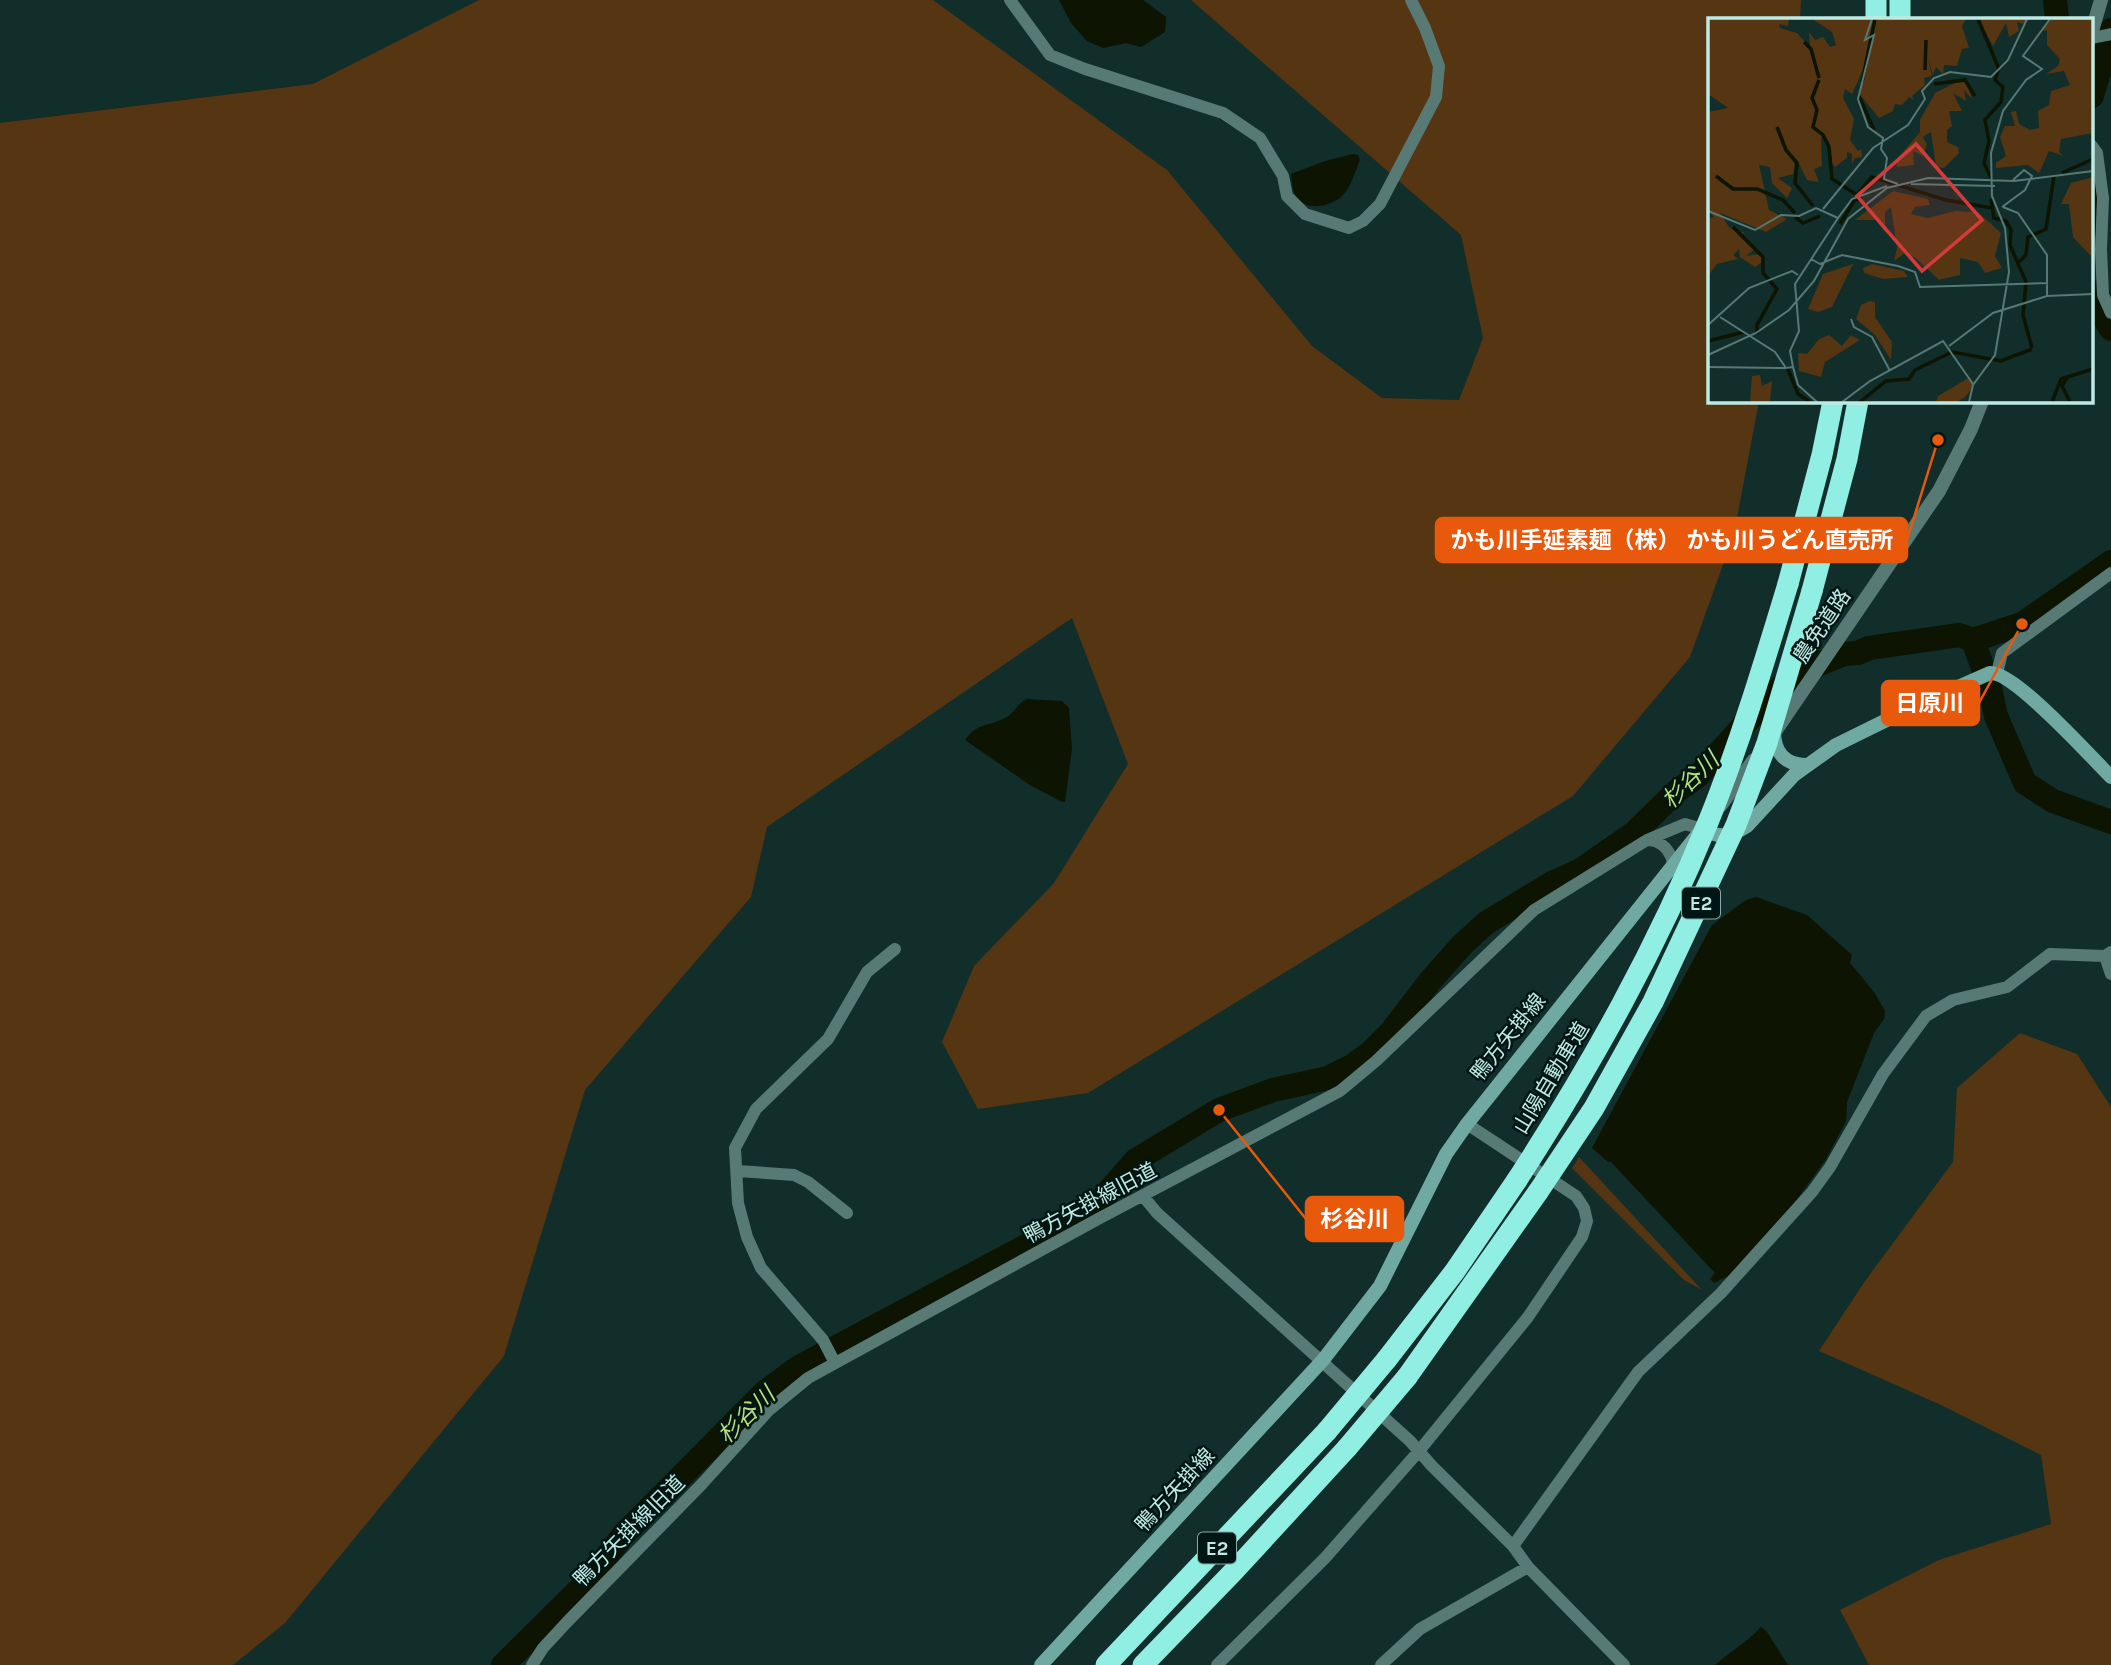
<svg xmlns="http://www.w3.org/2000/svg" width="2111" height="1665" viewBox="0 0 2111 1665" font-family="Karla,'Noto Sans JP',sans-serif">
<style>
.green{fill:#553512}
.water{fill:#0d1401}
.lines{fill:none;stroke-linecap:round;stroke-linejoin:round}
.river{stroke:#0d1401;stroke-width:24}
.minor{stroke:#577a75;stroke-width:12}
.tertiary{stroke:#577a75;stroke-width:14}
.secondary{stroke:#6fa9a1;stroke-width:14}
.motorway{stroke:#90eee2;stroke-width:21}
.motorway-bridge{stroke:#90eee2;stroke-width:21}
.labels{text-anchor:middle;stroke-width:5;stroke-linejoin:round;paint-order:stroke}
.shield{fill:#001614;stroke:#86aaa6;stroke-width:2}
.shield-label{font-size:19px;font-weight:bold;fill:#bfeae4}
.street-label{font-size:21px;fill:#bfeae4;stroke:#001614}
.water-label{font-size:23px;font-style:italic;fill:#bbdf78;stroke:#001614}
.inset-river{fill:none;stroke:#0d1401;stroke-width:3.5}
.inset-road{fill:none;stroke:#577975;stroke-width:2}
.view{fill:#d43b3b;fill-opacity:0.15;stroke:#d43b3b;stroke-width:3.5}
.inset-edge{fill:none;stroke:#bfeae4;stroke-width:3.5}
.leader{fill:none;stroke:#e8590c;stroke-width:2.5}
.callout-dot{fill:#e8590c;stroke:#001614;stroke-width:2.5}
.callout{fill:#e8590c;stroke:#e8590c;stroke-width:2.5}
.callout-label{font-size:23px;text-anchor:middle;font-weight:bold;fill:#fff}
</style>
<rect width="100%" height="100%" fill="#112e2b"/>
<!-- green -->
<path class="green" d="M 479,0 L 933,0 L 1167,170 L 1312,346 L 1382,398 L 1459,400 L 1483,338 L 1461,235 L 1191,0 L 1801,0 L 1800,19 L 1710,19 L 1710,401 L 1759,401 L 1734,534 L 1690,657 L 1573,796 L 1088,1093 L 978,1109 L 942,1042 L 974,966 L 1054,883 L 1128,764 L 1072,618 L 767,827 L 751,897 L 585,1090 L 504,1356 L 285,1623 L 233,1665 L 0,1665 L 0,123 L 313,84 Z
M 2020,1033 L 2077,1054 L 2111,1107 L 2111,1665 L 1869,1665 L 1840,1610 L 1939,1560 L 2051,1524 L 2041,1455 L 1941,1405 L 1819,1351 L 1865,1281 L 1953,1162 L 1957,1088 Z
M 1579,1157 L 1702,1290 L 1684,1280 L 1572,1168 Z"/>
<!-- water -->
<path class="water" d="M 1059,0 L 1143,0 L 1166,17 L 1165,32 L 1141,47 L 1126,43 L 1103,48 L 1087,41 L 1071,23 Z
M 1353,154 L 1358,155 L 1360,160 C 1355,171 1351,188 1342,196 C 1330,207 1306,212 1296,196 C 1292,190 1292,181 1291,174 L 1325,161 Z
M 1027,699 L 1062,701 L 1069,708 L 1072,749 L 1065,802 L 1062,802 L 1030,785 L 965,740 C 978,722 988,727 1005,718 C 1014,714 1017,703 1027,699 Z
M 1756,897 L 1807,915 L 1852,955 L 1850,963 L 1874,992 L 1885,1011 L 1884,1019 L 1874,1033 L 1847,1102 L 1846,1121 L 1826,1159 L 1795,1202 L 1730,1275 L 1714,1283 L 1710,1279 L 1715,1273 L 1611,1162 L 1608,1162 L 1592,1148 L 1712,925 L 1746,900 Z
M 1761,1627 L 1767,1632 L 1788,1665 L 1715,1665 C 1730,1652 1747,1642 1761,1627 Z"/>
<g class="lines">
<!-- river -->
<path class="river" d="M 2055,0 L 2057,19
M 2092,96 L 2111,30
M 2092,182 L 2092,225
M 2092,292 L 2094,303 L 2111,329
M 1973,640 L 1990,688 L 1996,716 L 2025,783 L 2053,801 L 2111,822
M 1973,640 L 2022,624 L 2111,562
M 503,1665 L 588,1581 L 624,1534 L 765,1392 L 799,1367 L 1071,1222 L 1100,1201 L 1136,1160 L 1219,1110 L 1273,1090 L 1328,1078 L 1352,1066 L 1370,1053 L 1391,1032 L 1430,981 L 1462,945 L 1486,923 L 1552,883 L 1579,871 L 1634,833 L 1678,790 L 1698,776 L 1772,694 L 1804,670 L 1844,654 L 1858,653 L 1869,648 L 1959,635 L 1973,640"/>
<!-- minor -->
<path class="minor" d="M 1010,0 L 1050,55 L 1085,69 L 1223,113 L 1260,138 L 1283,176 L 1287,196 L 1305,214 L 1349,228 L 1363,221 L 1380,204 L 1436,97 L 1439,66 L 1425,28 L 1411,0
M 2092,38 L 2111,34
M 2092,146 L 2097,153 L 2103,198 L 2101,249 L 2103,295 L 2111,313
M 1997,673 L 2002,653 L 2111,573
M 1647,840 C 1663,840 1671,852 1674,866
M 2105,956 L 2111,974
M 738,1171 L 794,1175 L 808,1182 L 847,1213
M 1143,1196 L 1157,1213 L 1410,1441 L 1432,1466 L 1513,1546 L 1528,1567 L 1624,1665
M 835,1363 L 823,1340 L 761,1268 L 747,1237 L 738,1203 L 735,1148 L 756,1109 L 828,1039 L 867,972 L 895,949
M 1513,1546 L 1638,1372 L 1721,1293 L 1812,1192 L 1830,1167 L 1883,1074 L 1926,1016 L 1953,1000 L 2007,987 L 2050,954 L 2105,956 L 2111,952
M 532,1665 L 543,1648 L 568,1621 L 701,1485 L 769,1410 L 808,1378 L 1098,1219 L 1340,1091 L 1376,1061 L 1534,910 L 1647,840 L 1685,824 L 1702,829
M 1217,1665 L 1325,1558 L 1419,1451 L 1528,1317 L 1582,1237 L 1587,1221 L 1584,1208 L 1576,1196 L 1467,1124
M 1381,1665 L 1420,1629 L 1528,1567"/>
<!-- tertiary -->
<path class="tertiary" d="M 2092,31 L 2101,0
M 1776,730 L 1939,491 L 1971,429 L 1982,401
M 1720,806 L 1754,760"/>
<!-- secondary -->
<path class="secondary" d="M 1774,731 C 1774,752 1785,765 1806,765
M 1041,1665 L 1323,1360 L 1380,1286 L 1446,1154 L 1467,1124 L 1702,829 C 1719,839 1732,836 1747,826 L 1794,775 L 1836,745 L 1913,707 L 1990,673 C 2014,671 2091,757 2111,777"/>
<!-- motorway -->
<path class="motorway" d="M 1876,19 L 1876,0
M 1900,19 L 1900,0
M 1788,584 L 1822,455 L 1833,401
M 1812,591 L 1847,459 L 1858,401
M 1387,1359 L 1455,1271 L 1517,1180
M 1407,1377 L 1538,1192
M 1106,1665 L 1327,1431
M 1143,1665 L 1234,1571 L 1347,1448"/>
<!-- motorway-bridge -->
<path class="motorway-bridge" d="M 1517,1180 C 1592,1064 1657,948 1709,820 C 1740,743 1764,663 1788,584
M 1538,1192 L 1594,1108 L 1653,1002 L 1736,825 L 1767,743 L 1812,591
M 1327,1431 L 1387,1359
M 1347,1448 L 1407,1377"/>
</g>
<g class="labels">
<!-- shield labels -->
<g class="shield">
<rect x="1682" y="887.5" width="38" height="31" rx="5"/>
<rect x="1198" y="1532.5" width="38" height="31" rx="5"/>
</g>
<g class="shield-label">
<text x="1701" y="910">E2</text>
<text x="1217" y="1555">E2</text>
</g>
<!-- street labels -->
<g class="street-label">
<text transform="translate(1822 626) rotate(-56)" y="7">農免道路</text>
<text transform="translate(1508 1037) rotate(-51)" y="7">鴨方矢掛線</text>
<text transform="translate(1551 1078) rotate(-59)" y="7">山陽自動車道</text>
<text transform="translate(1090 1203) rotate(-28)" y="7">鴨方矢掛線旧道</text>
<text transform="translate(1175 1490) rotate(-47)" y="7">鴨方矢掛線</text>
<text transform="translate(629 1531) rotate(-45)" y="7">鴨方矢掛線旧道</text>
</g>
<!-- water labels -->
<g class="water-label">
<text transform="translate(1690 780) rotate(-44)" y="8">杉谷川</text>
<text transform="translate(746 1415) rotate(-44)" y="8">杉谷川</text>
</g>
</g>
<!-- overview -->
<g transform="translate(1708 18)">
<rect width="385" height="385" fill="#112e2b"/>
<path d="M 2,1 L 81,1 L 80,8 L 71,6 L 72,10 L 89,15 L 102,29 L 101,14 L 107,22 L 115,19 L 122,29 L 128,27 L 124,14 L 104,1 L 258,1 L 254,8 L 261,30 L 254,31 L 249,48 L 236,47 L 235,56 L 228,49 L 225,57 L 220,41 L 224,58 L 216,60 L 217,67 L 204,78 L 206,82 L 201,79 L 194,87 L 187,86 L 185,93 L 171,100 L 152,77 L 154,54 L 144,76 L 137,71 L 135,80 L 146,101 L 142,122 L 150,133 L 153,131 L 154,139 L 147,140 L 144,146 L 144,136 L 139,134 L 139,140 L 127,149 L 122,142 L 121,124 L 113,119 L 114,148 L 106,151 L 111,164 L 99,162 L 88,140 L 85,156 L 70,160 L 84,170 L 79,180 L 64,165 L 62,149 L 51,147 L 61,192 L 79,201 L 58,214 L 12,195 L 21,209 L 32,216 L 36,213 L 34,218 L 46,232 L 38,238 L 51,236 L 57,242 L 47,249 L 32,239 L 31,231 L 25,237 L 30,241 L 9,246 L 0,258 L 0,201 L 6,199 L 0,192 L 0,94 L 20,90 L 0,76 ZM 319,1 L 315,6 L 309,4 L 311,13 L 301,19 L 298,5 L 285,28 L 271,2 ZM 344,1 L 385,1 L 385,115 L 353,121 L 351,134 L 356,138 L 341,133 L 331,155 L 320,147 L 288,150 L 288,145 L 298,138 L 292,119 L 297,108 L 307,108 L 303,94 L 308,93 L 311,106 L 322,112 L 331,110 L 330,93 L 341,87 L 343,73 L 362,67 L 356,53 L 338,56 L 350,48 L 352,41 L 339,27 L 339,13 L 333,12 ZM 251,63 L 258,64 L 264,81 L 256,72 L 258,83 L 245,75 L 254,93 L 241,93 L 244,108 L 239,112 L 239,124 L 250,129 L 251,135 L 236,150 L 228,149 L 223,114 L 215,119 L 219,126 L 215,138 L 205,133 L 206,147 L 189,149 L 189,141 L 212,114 L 212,102 L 227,75 ZM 385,159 L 385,236 L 382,237 L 365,219 L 361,186 L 353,186 L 363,165 ZM 185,173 L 220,181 L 222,187 L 207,189 L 203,196 L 220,200 L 247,193 L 270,194 L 293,215 L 287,238 L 294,250 L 277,255 L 270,244 L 252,240 L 252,257 L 231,262 L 208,240 L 197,235 L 186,243 L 189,230 L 183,189 L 177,194 L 177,214 L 168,202 L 147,202 ZM 145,246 L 124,289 L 110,294 L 100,291 L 115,256 ZM 164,246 L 196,253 L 200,259 L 175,261 L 156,255 L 155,250 ZM 162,283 L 167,284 L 167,299 L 184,324 L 183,342 L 167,317 L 148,301 L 153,287 ZM 121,317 L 134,328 L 143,317 L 152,322 L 117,344 L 113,359 L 91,353 L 90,335 L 99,336 L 111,321 ZM 52,357 L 54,368 L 64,363 L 62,384 L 42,384 L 44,358 ZM 262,359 L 265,369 L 257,379 L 249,384 L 228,384 L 230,378 Z" fill="#553512"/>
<path class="inset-river" d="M 270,1 L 291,51M 96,24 L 103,31 L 111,60M 217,52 L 218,22M 111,62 L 104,80 L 109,92 L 105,109 L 115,117 L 121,129 L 124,161 L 149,177 L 164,159 L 238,182 L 284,190M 154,64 L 167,1M 226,66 L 257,62 L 267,78M 151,78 L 166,112M 69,109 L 78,132 L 89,145 L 87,165 L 105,188M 354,155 L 385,141M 8,158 L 25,171 L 49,171 L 75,182 L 87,195M 283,160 L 276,145 L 281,123 L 277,102 L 293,84 L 295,69 L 287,62 L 290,52M 283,181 L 286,200 L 298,203 L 303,212 L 302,227 L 318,264 L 315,297 L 324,330M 87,199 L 95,205 L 112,198M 132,206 L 146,183 L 154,179M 25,209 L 55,239 L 55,255 L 69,271 L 49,307 L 49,316M 310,245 L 318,237 L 320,219 L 338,211 L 346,158M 0,323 L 36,314M 79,349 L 90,376 L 102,384M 360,358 L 354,368 L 362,384M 152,384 L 178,363 L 201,361 L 207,352 L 244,334 L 293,343 L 324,331M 344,384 L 353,361 L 385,351"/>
<path class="inset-road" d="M 164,1 L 157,22 L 166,17 L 150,81 L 160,109 L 175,120 L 173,131 L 179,140 L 176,161 L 190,166M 203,166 L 287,168M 294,189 L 317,172 L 324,158 L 316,152 L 305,162M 295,189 L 310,195 L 339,237 L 339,278 L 385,276M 115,191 L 165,130 L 200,107 L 217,81 L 214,73 L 226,60 L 242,54 L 283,59 L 300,42 L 319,1M 0,193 L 47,212 L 73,197 L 91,198 L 108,190 L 130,200 L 87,266 L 91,313 L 82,333 L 85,349 L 90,367 L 109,384M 130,200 L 144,181 L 179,168M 103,241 L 112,246 L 134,237 L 190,248 L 207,254 L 212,269 L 340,265M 12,299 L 67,334 L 78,350 L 85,349M 143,301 L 146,309 L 164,319 L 182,353M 0,307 L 41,270 L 84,253 L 90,257M 241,328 L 285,295 L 339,278M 0,337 L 48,315 L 81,292 L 106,263 L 140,201 L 179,170 L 220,160 L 306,163 L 385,153M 0,349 L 78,350M 134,384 L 162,363 L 235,323 L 265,366M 261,384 L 265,367 L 287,337 L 301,254 L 297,210 L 284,178 L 283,135 L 295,93 L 318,62 L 334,51 L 315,38 L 342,1"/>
<path class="view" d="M 208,126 L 274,202 L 214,253 L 149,178 Z"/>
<rect width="385" height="385" class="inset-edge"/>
</g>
<!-- callouts -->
<path class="leader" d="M1938 440L1907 540M2022 624L1979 703M1219 1110L1306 1219"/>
<g class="callout-dot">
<circle cx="1938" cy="440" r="7"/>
<circle cx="2022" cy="624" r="7"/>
<circle cx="1219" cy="1110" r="7"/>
</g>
<g class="callout">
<rect x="1436" y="518" width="471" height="44" rx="7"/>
<rect x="1882" y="681" width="97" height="44" rx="7"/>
<rect x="1306" y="1197" width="97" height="44" rx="7"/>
</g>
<g class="callout-label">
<text x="1672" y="548">かも川手延素麺（株） かも川うどん直売所</text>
<text x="1930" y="711">日原川</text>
<text x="1355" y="1227">杉谷川</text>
</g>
</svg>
